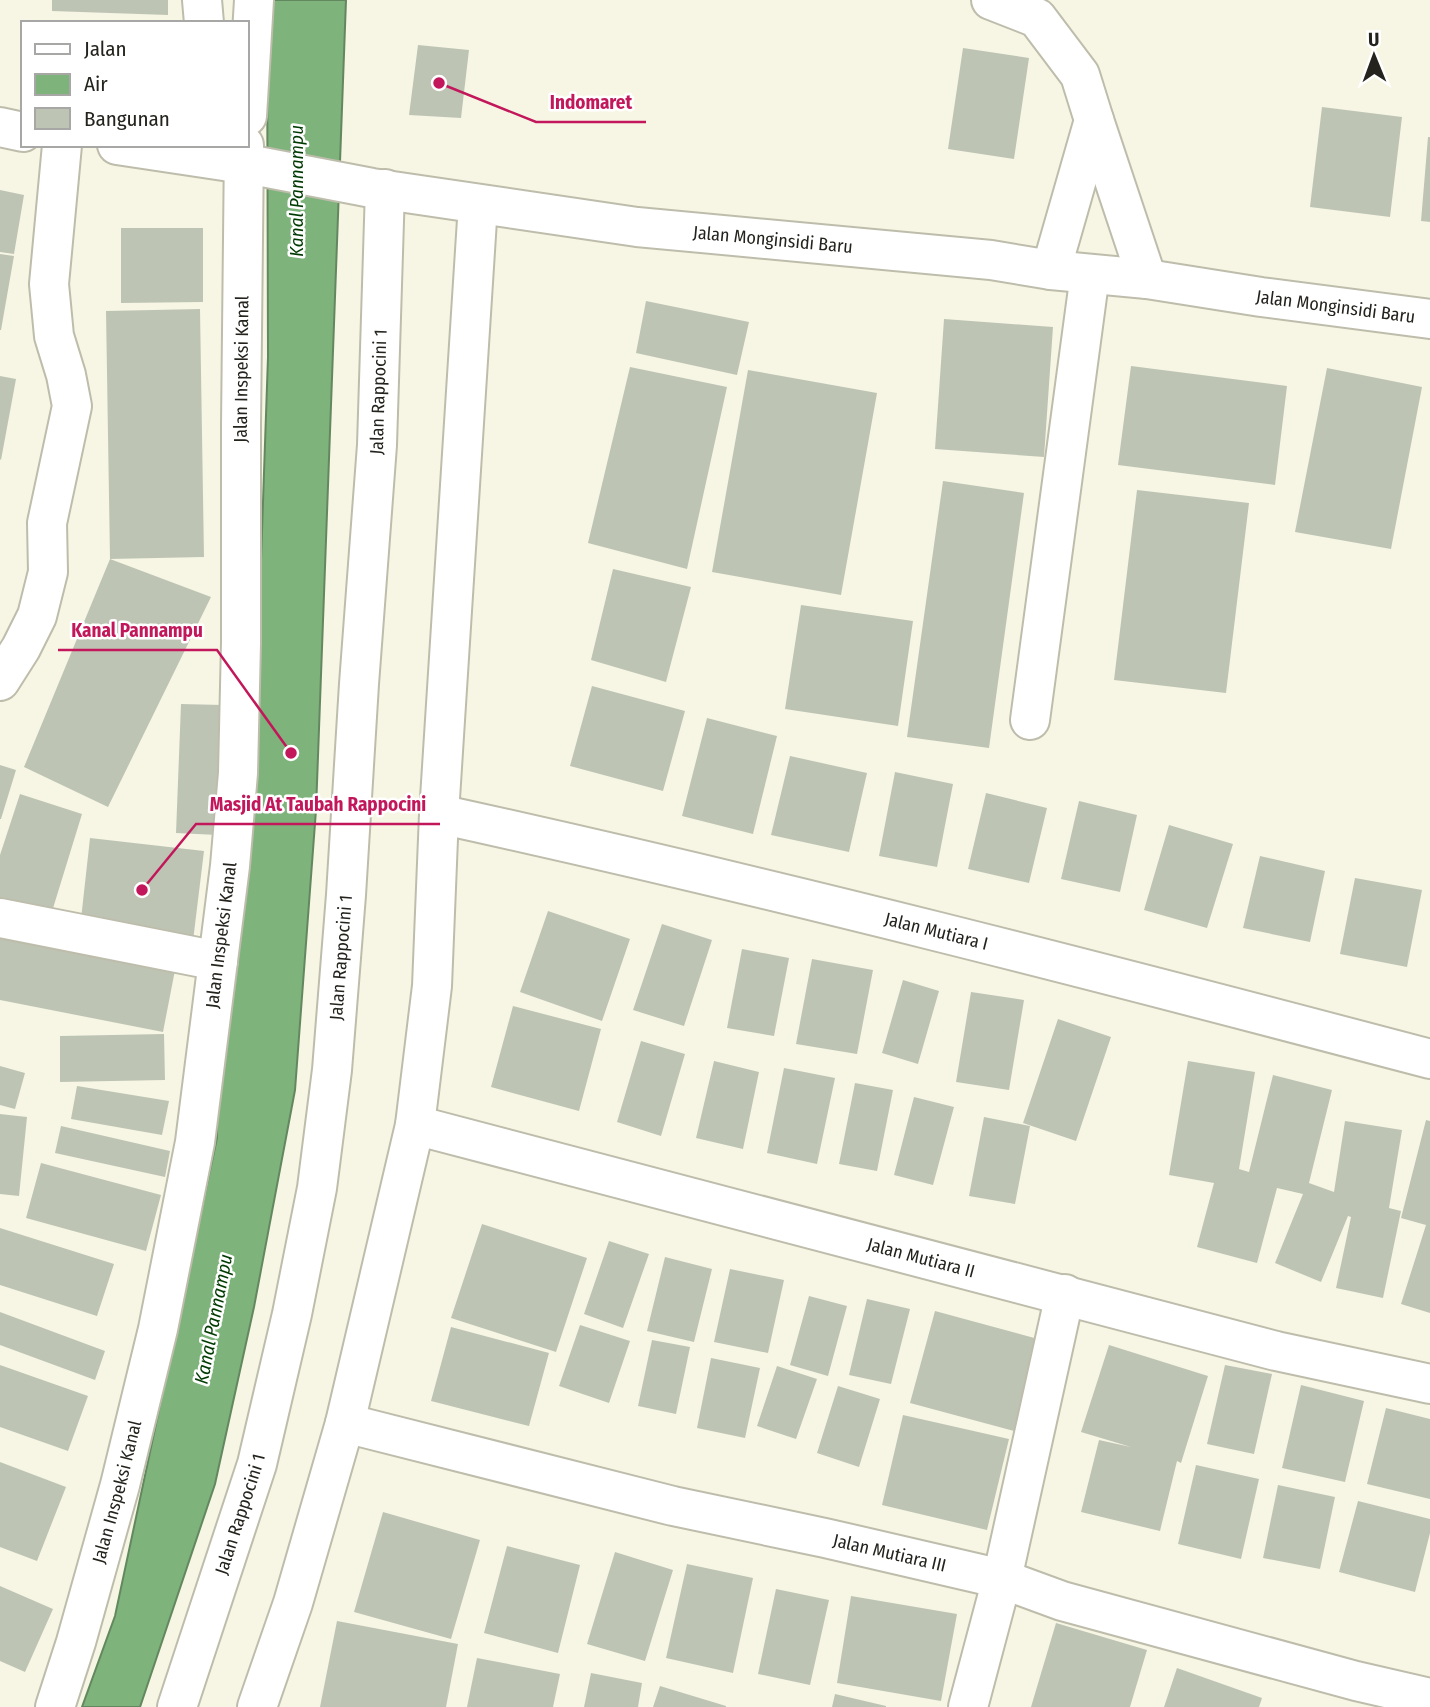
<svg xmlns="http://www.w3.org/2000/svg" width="1430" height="1707" viewBox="0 0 1430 1707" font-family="'Fira Sans Condensed',sans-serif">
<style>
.water{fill:#7eb37b;stroke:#63885f;stroke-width:2}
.building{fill:#bec4b4}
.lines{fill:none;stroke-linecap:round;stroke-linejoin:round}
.minor-casing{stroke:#bebdac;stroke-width:42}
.minor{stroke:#fff;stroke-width:38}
.labels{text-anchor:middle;stroke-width:5;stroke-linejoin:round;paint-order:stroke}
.street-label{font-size:18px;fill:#24231d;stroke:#fff}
.water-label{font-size:19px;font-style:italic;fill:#003b02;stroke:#fff}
.leader{fill:none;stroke:#c2185b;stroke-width:2.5}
.callout-dot{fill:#c2185b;stroke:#fff;stroke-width:2.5}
.callout-label{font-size:19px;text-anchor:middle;font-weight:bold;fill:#c2185b;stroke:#fff;stroke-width:5;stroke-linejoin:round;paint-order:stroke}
</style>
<rect width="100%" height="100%" fill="#f7f6e4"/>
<!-- water -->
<path class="water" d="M 267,0 L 346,0 L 316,810 L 295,1090 L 254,1307 L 215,1484 L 140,1707 L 82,1707 L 115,1616 L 217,1138 L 218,961 L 252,820 L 268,357 Z"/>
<!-- building -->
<path class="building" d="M 52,0 L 168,0 L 168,15 L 52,11 Z
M 418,45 L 469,50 L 461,118 L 409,115 Z
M 963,48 L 1029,58 L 1014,159 L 948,149 Z
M 1322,107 L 1402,117 L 1390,217 L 1310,207 Z
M 1428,137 L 1430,137 L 1430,222 L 1421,221 Z
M 0,190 L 24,195 L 14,254 L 0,252 Z
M 121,228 L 203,228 L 203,302 L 121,303 Z
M 0,254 L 14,256 L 1,330 L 0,330 Z
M 646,301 L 749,322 L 737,375 L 636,353 Z
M 200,309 L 204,557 L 110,559 L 211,597 L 108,807 L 24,767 L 110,559 L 106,311 Z
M 944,319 L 1053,327 L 1044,457 L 935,449 Z
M 1131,366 L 1287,386 L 1275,485 L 1118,465 Z
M 630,367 L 727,387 L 687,569 L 588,543 Z
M 1327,368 L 1422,387 L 1391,549 L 1295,532 Z
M 748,370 L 877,393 L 841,595 L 712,572 Z
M 0,376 L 16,379 L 1,460 L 0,459 Z
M 943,481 L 1024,493 L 989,748 L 907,737 Z
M 1137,490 L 1249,503 L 1226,693 L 1114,680 Z
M 613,569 L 691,587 L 666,682 L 591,660 Z
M 801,605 L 913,621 L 898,726 L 785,709 Z
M 592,686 L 685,711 L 663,791 L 570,766 Z
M 181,704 L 223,705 L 218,835 L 176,833 Z
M 707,718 L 777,736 L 753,834 L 682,816 Z
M 790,756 L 867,773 L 849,852 L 771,835 Z
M 0,765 L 16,770 L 1,819 L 0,819 Z
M 895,772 L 953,784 L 937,867 L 879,856 Z
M 986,793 L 1047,808 L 1029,883 L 968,869 Z
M 20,794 L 82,814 L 50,918 L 0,902 L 0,855 Z
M 1079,801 L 1137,815 L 1120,892 L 1061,879 Z
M 1169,825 L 1233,844 L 1207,928 L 1144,910 Z
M 90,838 L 204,851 L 193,941 L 80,928 Z
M 1260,856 L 1325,871 L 1310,942 L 1243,928 Z
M 1355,878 L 1422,890 L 1407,967 L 1340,954 Z
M 548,911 L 630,939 L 602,1021 L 520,992 Z
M 662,924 L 712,940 L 684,1026 L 633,1010 Z
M 0,932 L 176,965 L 163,1032 L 0,1000 Z
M 742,949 L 789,958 L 774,1036 L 727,1028 Z
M 812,959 L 873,970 L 857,1054 L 796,1044 Z
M 903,980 L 939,991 L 918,1064 L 882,1053 Z
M 971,992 L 1024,1000 L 1009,1090 L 956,1082 Z
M 513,1006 L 601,1029 L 579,1111 L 491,1087 Z
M 1058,1019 L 1111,1037 L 1076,1141 L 1023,1123 Z
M 164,1034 L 165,1080 L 60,1082 L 60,1036 Z
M 641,1041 L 685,1054 L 661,1136 L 617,1122 Z
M 714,1061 L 759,1072 L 743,1149 L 696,1138 Z
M 1188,1061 L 1255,1072 L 1239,1169 L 1249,1172 L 1273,1075 L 1332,1090 L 1309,1183 L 1334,1192 L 1345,1121 L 1402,1130 L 1389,1208 L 1401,1211 L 1383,1298 L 1336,1288 L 1351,1217 L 1348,1216 L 1321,1282 L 1275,1263 L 1303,1194 L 1277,1188 L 1257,1263 L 1197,1247 L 1214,1183 L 1169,1175 Z
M 0,1066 L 25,1073 L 15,1109 L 0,1105 Z
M 784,1068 L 835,1078 L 817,1164 L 767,1153 Z
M 855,1083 L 893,1090 L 877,1171 L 839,1164 Z
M 77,1086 L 169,1101 L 162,1135 L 71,1119 Z
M 914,1097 L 954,1107 L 933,1185 L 894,1175 Z
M 0,1114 L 27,1117 L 19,1196 L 0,1194 Z
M 984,1117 L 1030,1126 L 1015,1204 L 969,1196 Z
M 1426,1120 L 1430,1121 L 1430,1313 L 1401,1304 L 1426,1225 L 1401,1218 Z
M 61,1126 L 170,1151 L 165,1177 L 55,1153 Z
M 41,1163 L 161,1195 L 146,1251 L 26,1218 Z
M 482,1224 L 587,1258 L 556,1352 L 451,1318 Z
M 0,1228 L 114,1264 L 97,1316 L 0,1285 Z
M 609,1241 L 649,1254 L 623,1328 L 584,1314 Z
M 665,1257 L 712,1269 L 694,1342 L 647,1331 Z
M 730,1269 L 784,1280 L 768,1353 L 714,1342 Z
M 809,1296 L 847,1306 L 828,1376 L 790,1365 Z
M 867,1299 L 910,1309 L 891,1384 L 849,1375 Z
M 935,1311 L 1038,1339 L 1014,1431 L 910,1403 Z
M 0,1312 L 105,1351 L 95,1380 L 0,1345 Z
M 580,1325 L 630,1341 L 609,1403 L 559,1386 Z
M 451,1327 L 549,1353 L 529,1426 L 431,1401 Z
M 652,1340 L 690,1347 L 676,1414 L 638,1406 Z
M 1109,1345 L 1208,1376 L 1181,1463 L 1177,1461 L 1160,1531 L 1081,1512 L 1099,1440 L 1131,1447 L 1081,1432 Z
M 711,1358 L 760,1368 L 745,1438 L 697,1428 Z
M 0,1365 L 88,1396 L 68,1451 L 0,1427 Z
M 1225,1365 L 1272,1374 L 1254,1454 L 1207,1444 Z
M 777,1366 L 817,1379 L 796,1439 L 757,1426 Z
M 1301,1385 L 1364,1401 L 1345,1482 L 1282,1468 Z
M 838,1386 L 880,1399 L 859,1467 L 817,1453 Z
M 1386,1408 L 1430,1419 L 1430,1499 L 1367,1484 Z
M 903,1415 L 1009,1439 L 987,1530 L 882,1505 Z
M 0,1462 L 66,1487 L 37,1561 L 0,1547 Z
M 1196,1465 L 1259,1479 L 1241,1559 L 1178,1544 Z
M 1278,1485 L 1335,1497 L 1320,1569 L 1263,1558 Z
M 1358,1501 L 1430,1519 L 1430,1533 L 1415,1592 L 1339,1572 Z
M 383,1512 L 480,1540 L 451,1639 L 354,1612 Z
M 507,1546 L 580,1565 L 558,1653 L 484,1633 Z
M 615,1552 L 673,1570 L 645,1661 L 587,1644 Z
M 687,1564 L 753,1578 L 733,1673 L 666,1658 Z
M 0,1586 L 53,1609 L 25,1672 L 0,1661 Z
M 776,1589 L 829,1600 L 810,1685 L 758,1674 Z
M 851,1596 L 957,1614 L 941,1701 L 837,1683 Z
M 337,1621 L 458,1644 L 446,1707 L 320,1707 Z
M 1056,1623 L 1147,1650 L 1130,1707 L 1031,1707 Z
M 477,1658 L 560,1674 L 553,1707 L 467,1707 Z
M 1177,1668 L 1262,1698 L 1259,1707 L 1164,1707 Z
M 591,1673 L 642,1683 L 638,1707 L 584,1707 Z
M 660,1686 L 726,1706 L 726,1707 L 653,1707 Z
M 835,1694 L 886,1706 L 886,1707 L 832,1707 Z"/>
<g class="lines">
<defs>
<g id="minor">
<path d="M 202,0 L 204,23"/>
<path d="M 991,0 L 1037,18 L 1080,75 L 1094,120 L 1051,270"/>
<path d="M 247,116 L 254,0"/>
<path d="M 1094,120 L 1147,279"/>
<path d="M 0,127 L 23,132"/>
<path id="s1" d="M 117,145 L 257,166 L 372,188 L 637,227 L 991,260 L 1051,270 L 1147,279 L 1261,297 L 1430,319"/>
<path d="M 0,681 L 21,648 L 37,616 L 48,572 L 47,523 L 72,406 L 66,375 L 54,336 L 49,284 L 62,145"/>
<path d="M 1030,720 L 1090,274"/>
<path id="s2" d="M 439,814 C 772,887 1101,972 1430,1059"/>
<path d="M 0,918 L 218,961"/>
<path id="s3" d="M 415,1125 L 1276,1351 L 1430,1384"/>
<path id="s4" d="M 345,1423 L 673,1506 L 825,1538 L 1002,1579 L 1062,1601 L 1356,1681 L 1430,1698"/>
<path id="s5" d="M 55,1707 L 76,1642 L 120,1485 L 158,1329 L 195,1142 L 230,866 L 238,773 L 241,643 L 241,426 L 244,145"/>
<path id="s6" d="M 177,1707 L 257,1464 L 292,1314 L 317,1188 L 332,1070 L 346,895 L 359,684 L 377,445 L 385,189"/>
<path d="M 257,1707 L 293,1603 L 345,1423 L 415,1125 L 432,986 L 439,814 L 478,204"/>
<path d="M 968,1707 L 1002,1579 L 1065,1294"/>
</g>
</defs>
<!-- minor casing -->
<use href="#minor" class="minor-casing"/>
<!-- minor -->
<use href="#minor" class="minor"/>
</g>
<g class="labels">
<!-- street labels -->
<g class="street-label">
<text dy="6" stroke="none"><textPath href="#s1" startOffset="663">Jalan Monginsidi Baru</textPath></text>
<text dy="6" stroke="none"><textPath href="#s1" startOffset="1230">Jalan Monginsidi Baru</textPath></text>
<text dy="6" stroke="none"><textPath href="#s5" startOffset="1358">Jalan Inspeksi Kanal</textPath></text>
<text dy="6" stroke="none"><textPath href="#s6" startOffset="1337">Jalan Rappocini 1</textPath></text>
<text dy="6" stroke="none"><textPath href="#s2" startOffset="511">Jalan Mutiara I</textPath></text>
<text dy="6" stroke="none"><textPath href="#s5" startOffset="791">Jalan Inspeksi Kanal</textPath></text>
<text dy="6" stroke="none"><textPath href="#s6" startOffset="770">Jalan Rappocini 1</textPath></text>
<text dy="6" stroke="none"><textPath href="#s3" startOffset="523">Jalan Mutiara II</textPath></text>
<text dy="6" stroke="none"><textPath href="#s5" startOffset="224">Jalan Inspeksi Kanal</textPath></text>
<text dy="6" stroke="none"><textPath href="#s6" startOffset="203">Jalan Rappocini 1</textPath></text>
<text dy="6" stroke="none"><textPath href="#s4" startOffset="560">Jalan Mutiara III</textPath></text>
</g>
<!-- water labels -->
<g class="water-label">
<text transform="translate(296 191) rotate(-90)" y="7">Kanal Pannampu</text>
<text transform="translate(213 1319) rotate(-79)" y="7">Kanal Pannampu</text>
</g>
</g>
<!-- callouts -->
<path class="leader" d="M439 83L536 122H646M291 753L217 650H58M142 890L196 824H440"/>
<g class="callout-dot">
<circle cx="439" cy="83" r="7"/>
<circle cx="291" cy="753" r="7"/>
<circle cx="142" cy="890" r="7"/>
</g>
<g class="callout-label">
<text x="591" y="109">Indomaret</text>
<text x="137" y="637">Kanal Pannampu</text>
<text x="318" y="811">Masjid At Taubah Rappocini</text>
</g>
<!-- legend -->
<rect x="21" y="21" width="228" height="126" fill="#ffffff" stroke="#a7a7a5" stroke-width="2"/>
<rect x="35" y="44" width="35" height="10" fill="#ffffff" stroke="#a7a7a5" stroke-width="2"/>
<text x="84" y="56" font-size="21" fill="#24231d">Jalan</text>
<rect x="35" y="74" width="35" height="21" fill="#7eb37b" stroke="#a7a7a5" stroke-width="2"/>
<text x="84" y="91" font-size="21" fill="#24231d">Air</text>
<rect x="35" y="108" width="35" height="21" fill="#bec4b4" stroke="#a7a7a5" stroke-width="2"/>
<text x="84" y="126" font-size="21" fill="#24231d">Bangunan</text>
<!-- north arrow -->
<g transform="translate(1374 56) rotate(359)" stroke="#ffffff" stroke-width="5" paint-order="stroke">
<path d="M0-5L12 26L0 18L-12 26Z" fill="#24231d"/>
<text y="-10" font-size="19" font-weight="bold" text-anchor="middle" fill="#24231d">U</text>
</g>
</svg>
